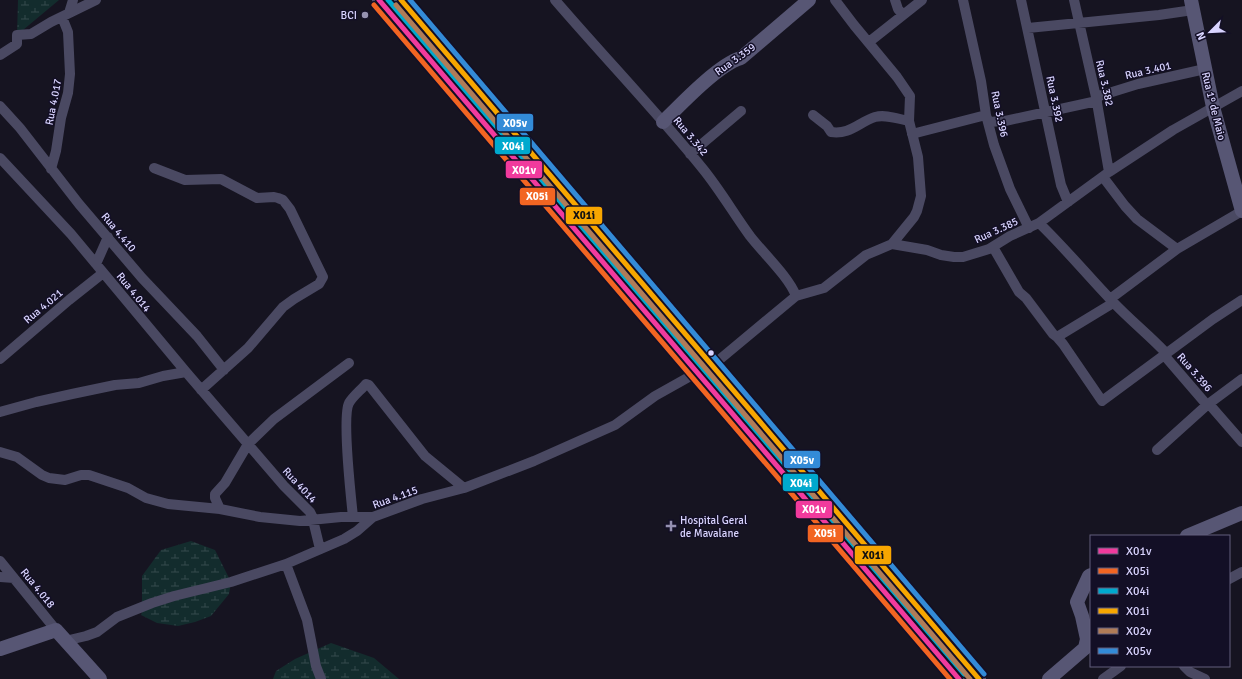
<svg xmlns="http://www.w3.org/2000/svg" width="1242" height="679" viewBox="0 0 1242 679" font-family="Signika,sans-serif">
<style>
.wetland{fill:url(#wetland-marsh)}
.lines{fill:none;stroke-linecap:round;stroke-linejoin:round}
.street{stroke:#4a4962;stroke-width:10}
.secondary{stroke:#575674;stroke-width:14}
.bus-1-casing{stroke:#130f26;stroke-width:8}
.bus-2-casing{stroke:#130f26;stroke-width:8}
.bus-3-casing{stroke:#130f26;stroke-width:8}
.bus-4-casing{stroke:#130f26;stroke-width:8}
.bus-5-casing{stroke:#130f26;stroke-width:8}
.bus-6-casing{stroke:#130f26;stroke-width:8}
.bus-1{stroke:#f13a9d;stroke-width:5}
.bus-2{stroke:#f26522;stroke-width:5}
.bus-3{stroke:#00a9ce;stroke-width:5}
.bus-4{stroke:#f7a600;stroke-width:5}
.bus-5{stroke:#b07c57;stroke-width:5}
.bus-6{stroke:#338bd7;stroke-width:5}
.poi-dot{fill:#9591b1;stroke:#130f26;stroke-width:1.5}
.bus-dot{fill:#d9d4ff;stroke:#130f26;stroke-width:1.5}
.labels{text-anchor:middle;stroke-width:3;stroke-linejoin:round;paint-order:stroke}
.poi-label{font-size:11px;fill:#d9d4ff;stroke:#130f26;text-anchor:end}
.street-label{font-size:11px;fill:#d9d4ff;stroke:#130f26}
.line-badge{stroke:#130f26;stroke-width:1.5}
.badge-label{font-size:11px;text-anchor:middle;font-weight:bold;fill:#fff}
.pale-badge-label{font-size:11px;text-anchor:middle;font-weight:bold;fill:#111}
</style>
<defs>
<pattern id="wetland-marsh" width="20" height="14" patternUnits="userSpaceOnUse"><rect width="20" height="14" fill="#132c2d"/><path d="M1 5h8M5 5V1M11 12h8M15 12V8" fill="none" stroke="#354a4c"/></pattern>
</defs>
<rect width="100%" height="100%" fill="#161421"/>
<!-- wetland -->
<path class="wetland" d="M 18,0 L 59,0 L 17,35 Z
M 191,541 L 215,550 L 231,582 L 229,594 L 211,616 L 195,622 L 178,626 L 157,623 L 141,615 L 142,612 L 142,576 L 161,550 Z
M 331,643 L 374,658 L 399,679 L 273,679 L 276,671 L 295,659 Z"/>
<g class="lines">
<!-- street -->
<path class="street" d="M 555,0 C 604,57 656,111 703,169 C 720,190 734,214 750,236 C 763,253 789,277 796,296
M 835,0 L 854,25 L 897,77 L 910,96 L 909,121 L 918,157 L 921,196 L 917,211 L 914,217 L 892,244
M 895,0 L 898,9 L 903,15
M 963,0 L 981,81 L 986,115 L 994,145 L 1010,189 L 1029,228
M 1021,0 L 1061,185 L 1068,202
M 1074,0 L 1096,97 L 1109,172
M 69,13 L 73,0
M 1028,28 L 1159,15 L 1193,10
M 869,42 L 922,0
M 0,55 L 17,44 L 17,35 L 31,34 L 51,22 L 96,0
M 1096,97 L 1138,84 L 1205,69
M 0,106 L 20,128 L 79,204 L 142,278 L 197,336 L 224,370
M 813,115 L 827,126 L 831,132 C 850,135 859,122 875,117 C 886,114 898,119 909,121
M 988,122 L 1005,121 L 1097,101
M 912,134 L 986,115
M 690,154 L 741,111
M 0,158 L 71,234 L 186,372 L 284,486 L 310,512 L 312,516 L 320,549
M 154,168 L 185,180 L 221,179 L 257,198 L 274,197 L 278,198 L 283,200 L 290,209 L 323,277 L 319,284 L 294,299 L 283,307 L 248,348 L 201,390
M 51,169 L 56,151 L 61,118 L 68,93 L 70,74 L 68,32 L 62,17
M 1103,177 L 1125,206 L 1137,219 L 1177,249
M 1039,223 C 1065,248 1088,276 1113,302 C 1130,320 1149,335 1166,353
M 993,247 L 1019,292 L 1026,298 L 1053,334 L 1057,337 L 1063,344 L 1102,401 L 1213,319 L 1242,300
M 96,264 L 108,237
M 1110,299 L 1177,249 L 1242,211
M 1057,337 L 1113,303
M 1164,355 L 1207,405
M 0,359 L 69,300 L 103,273
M 713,365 L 796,296 L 824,288 L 866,255 L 892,244 L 927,250 L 941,255 L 954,257 L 963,257 L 989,249 L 1010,236 L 1039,223 L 1109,172 L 1173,130 L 1242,91
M 1209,404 L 1242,442
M 0,412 L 36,402 L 72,394 L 115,385 L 139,383 L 163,376 L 186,372
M 1157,450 L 1207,405 L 1242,379
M 0,452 L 17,457 L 42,475 L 49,478 L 65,480 L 81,475 L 89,475 L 128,488 L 146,498 L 168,504 L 220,509 L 260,517 L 300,521 L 341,517 L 373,517
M 220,509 L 215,498 L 215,494 L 225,483 L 248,444 L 274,419 L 349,363
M 353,517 C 351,498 342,416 349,403 C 353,396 361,390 366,384 L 369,385 L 425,456 L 464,488
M 0,561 L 56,630
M 286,564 L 307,620 L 316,666 L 321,679
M 0,577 L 14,578
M 1229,579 L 1242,572
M 65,641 L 86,636 L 97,632 L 117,617 L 152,603 L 174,596 L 231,582 L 286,564 L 344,539 L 357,531 L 373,517 L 422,499 L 464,488 L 534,461 L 615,425 L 655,396 L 696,373
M 1184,666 L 1190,672 L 1205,679
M 1103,679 L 1121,666"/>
<!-- secondary -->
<path class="secondary" d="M 379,0 L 959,679
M 401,0 L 979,679
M 1191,0 L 1213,107 L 1242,211
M 663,122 C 681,104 719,64 741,58 L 809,0
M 1187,536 L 1242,513
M 0,649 L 56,630 L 100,679
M 1049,679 L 1085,648 L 1087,639 L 1082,616 L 1077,602 L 1089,576 L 1091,575"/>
<defs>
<path id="bus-1" d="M 379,0 L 959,679"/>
<path id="bus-2" d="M 374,5 L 950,679"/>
<path id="bus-3" d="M 388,0 L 964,674"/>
<path id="bus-4" d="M 401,0 L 979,679"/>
<path id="bus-5" d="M 396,5 L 970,679"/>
<path id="bus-6" d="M 410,0 L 984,674"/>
</defs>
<!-- bus-1 casing -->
<use href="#bus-1" class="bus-1-casing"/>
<!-- bus-2 casing -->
<use href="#bus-2" class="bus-2-casing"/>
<!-- bus-3 casing -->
<use href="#bus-3" class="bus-3-casing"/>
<!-- bus-4 casing -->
<use href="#bus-4" class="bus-4-casing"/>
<!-- bus-5 casing -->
<use href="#bus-5" class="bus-5-casing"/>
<!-- bus-6 casing -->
<use href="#bus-6" class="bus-6-casing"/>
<!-- bus-1 -->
<use href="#bus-1" class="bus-1"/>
<!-- bus-2 -->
<use href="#bus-2" class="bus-2"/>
<!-- bus-3 -->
<use href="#bus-3" class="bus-3"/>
<!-- bus-4 -->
<use href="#bus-4" class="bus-4"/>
<!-- bus-5 -->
<use href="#bus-5" class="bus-5"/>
<!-- bus-6 -->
<use href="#bus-6" class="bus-6"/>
</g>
<!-- markers -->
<g class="poi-dot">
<circle cx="365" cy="15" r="4"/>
<path d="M669 520h4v4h4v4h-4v4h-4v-4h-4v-4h4z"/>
</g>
<circle class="bus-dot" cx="711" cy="353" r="3.5"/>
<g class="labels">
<!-- poi labels -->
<g class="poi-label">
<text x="357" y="19">BCI</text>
<text x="680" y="524" text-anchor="start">Hospital Geral<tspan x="680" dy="13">de Mavalane</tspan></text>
</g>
<!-- street labels -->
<g class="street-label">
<text transform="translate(735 59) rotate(-36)" y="4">Rua 3.359</text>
<text transform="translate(1148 70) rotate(-13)" y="4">Rua 3.401</text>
<text transform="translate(1105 83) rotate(77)" y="4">Rua 3.382</text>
<text transform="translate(1055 99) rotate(78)" y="4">Rua 3.392</text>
<text transform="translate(53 102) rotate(-79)" y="4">Rua 4.017</text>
<text transform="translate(1214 106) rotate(76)" y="4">Rua 1º de Maio</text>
<text transform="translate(1000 114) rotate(78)" y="4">Rua 3.396</text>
<text transform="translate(691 136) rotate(50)" y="4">Rua 3.342</text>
<text transform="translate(996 230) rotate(-25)" y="4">Rua 3.385</text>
<text transform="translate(119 232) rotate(50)" y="4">Rua 4.410</text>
<text transform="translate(134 292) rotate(51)" y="4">Rua 4.014</text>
<text transform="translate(43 306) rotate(-40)" y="4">Rua 4.021</text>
<text transform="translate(1195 372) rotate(49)" y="4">Rua 3.396</text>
<text transform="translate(300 485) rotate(47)" y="4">Rua 4014</text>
<text transform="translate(395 497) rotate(-20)" y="4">Rua 4.115</text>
<text transform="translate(38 588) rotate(51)" y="4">Rua 4.018</text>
</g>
</g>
<g class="line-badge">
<rect x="496" y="113" width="38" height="19" rx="4" fill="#338bd7"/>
<rect x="494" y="136" width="37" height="19" rx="4" fill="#00a9ce"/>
<rect x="505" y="160" width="38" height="19" rx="4" fill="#f13a9d"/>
<rect x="519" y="187" width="37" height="19" rx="4" fill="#f26522"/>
<rect x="565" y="206" width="38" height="19" rx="4" fill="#f7a600"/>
<rect x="783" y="450" width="38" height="19" rx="4" fill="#338bd7"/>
<rect x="782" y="473" width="37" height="19" rx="4" fill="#00a9ce"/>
<rect x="795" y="500" width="38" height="19" rx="4" fill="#f13a9d"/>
<rect x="807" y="524" width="37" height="19" rx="4" fill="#f26522"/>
<rect x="854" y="545" width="38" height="20" rx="4" fill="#f7a600"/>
</g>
<g class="badge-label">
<text x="515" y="127">X05v</text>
<text x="513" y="150">X04i</text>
<text x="524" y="174">X01v</text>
<text x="537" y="200">X05i</text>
<text x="802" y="464">X05v</text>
<text x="801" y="487">X04i</text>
<text x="814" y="513">X01v</text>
<text x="825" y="537">X05i</text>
</g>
<g class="pale-badge-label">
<text x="584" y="219">X01i</text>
<text x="873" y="559">X01i</text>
</g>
<!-- legend -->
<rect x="1090" y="535" width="140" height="132" fill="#130f26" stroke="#625e7d"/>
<rect x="1098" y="548" width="20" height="6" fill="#f13a9d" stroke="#625e7d"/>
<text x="1126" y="555" font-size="12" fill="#d9d4ff">X01v</text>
<rect x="1098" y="568" width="20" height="6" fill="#f26522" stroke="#625e7d"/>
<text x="1126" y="575" font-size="12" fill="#d9d4ff">X05i</text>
<rect x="1098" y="588" width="20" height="6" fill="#00a9ce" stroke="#625e7d"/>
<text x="1126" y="595" font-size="12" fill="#d9d4ff">X04i</text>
<rect x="1098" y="608" width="20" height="6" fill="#f7a600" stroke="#625e7d"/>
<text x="1126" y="615" font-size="12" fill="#d9d4ff">X01i</text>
<rect x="1098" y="628" width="20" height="6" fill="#b07c57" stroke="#625e7d"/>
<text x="1126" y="635" font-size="12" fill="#d9d4ff">X02v</text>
<rect x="1098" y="648" width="20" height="6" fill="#338bd7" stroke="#625e7d"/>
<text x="1126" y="655" font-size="12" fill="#d9d4ff">X05v</text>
<!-- north arrow -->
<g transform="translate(1210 32) rotate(246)" stroke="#130f26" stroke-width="3" paint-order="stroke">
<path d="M0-3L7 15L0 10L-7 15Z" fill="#d9d4ff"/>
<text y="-6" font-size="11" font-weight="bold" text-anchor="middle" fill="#d9d4ff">N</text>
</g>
</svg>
